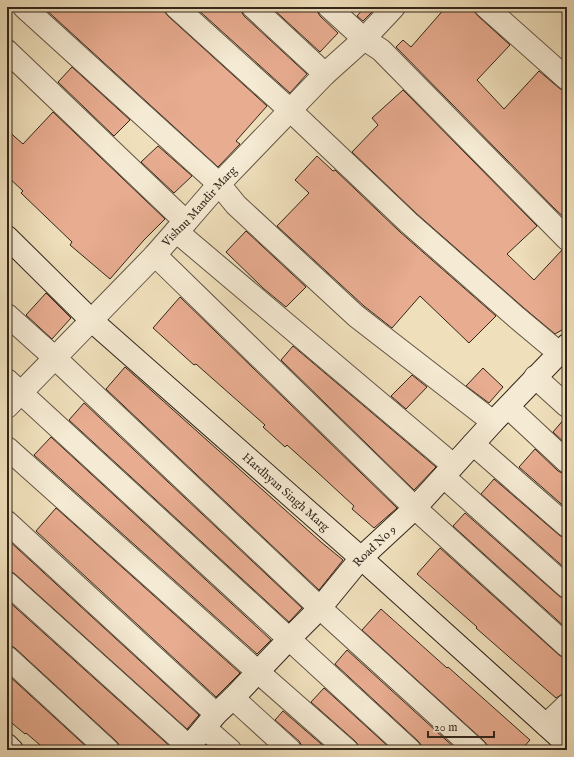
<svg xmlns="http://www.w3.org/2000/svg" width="574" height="757" viewBox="0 0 574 757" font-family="'IM FELL English',serif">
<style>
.building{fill:#e8ac90;stroke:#32261b}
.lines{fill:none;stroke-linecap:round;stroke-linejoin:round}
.street-casing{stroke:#615443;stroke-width:24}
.secondary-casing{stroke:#32261b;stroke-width:24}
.street{stroke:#f5ead3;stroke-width:22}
.secondary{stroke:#f5ead3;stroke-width:22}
.labels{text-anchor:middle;stroke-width:3.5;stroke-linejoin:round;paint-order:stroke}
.street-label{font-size:12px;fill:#32261b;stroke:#f5ead3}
</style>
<rect width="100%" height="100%" fill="#efdfbb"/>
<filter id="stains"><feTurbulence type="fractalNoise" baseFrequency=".005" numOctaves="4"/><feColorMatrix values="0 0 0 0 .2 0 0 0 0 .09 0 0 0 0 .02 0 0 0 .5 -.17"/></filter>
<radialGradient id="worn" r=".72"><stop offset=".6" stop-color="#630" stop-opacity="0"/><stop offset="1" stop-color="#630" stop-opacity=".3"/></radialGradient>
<!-- building -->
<path class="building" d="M 43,7 L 164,7 L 164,11 L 168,16 L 267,106 L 236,141 L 240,144 L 218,167 Z
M 195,7 L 241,7 L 241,11 L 244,16 L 307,74 L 290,93 Z
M 271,7 L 316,7 L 317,11 L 320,16 L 338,33 L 320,52 Z
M 365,7 L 377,7 L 363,21 L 357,16 Z
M 446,7 L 469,7 L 474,11 L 478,16 L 510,45 L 477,80 L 504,109 L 539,71 L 559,88 L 564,91 L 567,91 L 567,220 L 555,209 L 396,47 L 403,40 L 411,47 Z
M 72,67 L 130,120 L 114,136 L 58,82 Z
M 403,90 L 537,226 L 507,254 L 534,280 L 562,250 L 567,251 L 567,327 L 555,334 L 524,308 L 417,214 L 352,152 L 378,125 L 372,118 Z
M 53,112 L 165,219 L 144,240 L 110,279 L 70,245 L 72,242 L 21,193 L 23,191 L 7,176 L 7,130 L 23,144 Z
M 158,146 L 192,176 L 174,193 L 141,162 Z
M 317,156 L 333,171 L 335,170 L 400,232 L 496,316 L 469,343 L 420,296 L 392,328 L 364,306 L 277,226 L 309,193 L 295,180 Z
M 246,231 L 306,287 L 286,307 L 263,288 L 226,252 Z
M 46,293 L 71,318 L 52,339 L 26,315 Z
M 180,297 L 397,508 L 374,528 L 352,509 L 354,506 L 316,471 L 287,445 L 285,447 L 263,427 L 265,425 L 196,364 L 194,365 L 153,328 Z
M 293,346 L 436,467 L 414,490 L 281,360 Z
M 125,367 L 321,542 L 343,560 L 319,590 L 106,389 Z
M 483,368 L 503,387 L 489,403 L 466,386 Z
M 412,375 L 427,387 L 406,409 L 391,396 Z
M 84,403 L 302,608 L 289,622 L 69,420 Z
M 565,418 L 567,418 L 567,445 L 553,432 Z
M 51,437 L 271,640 L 257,654 L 34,455 Z
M 535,449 L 558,471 L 564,474 L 567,474 L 567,509 L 519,467 Z
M 494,479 L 559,535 L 564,538 L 567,538 L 567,570 L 481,494 Z
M 56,508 L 240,673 L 216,697 L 36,531 Z
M 465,513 L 559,596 L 564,599 L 567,599 L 567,629 L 453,526 Z
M 7,539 L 199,715 L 187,729 L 15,574 L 10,571 L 7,571 Z
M 440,548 L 559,655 L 564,658 L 567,658 L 567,690 L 564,693 L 556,698 L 476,628 L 477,627 L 417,574 Z
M 7,600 L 174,750 L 120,750 L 120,746 L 116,741 L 15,648 L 10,645 L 7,645 Z
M 381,609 L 447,668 L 448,667 L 530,740 L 521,750 L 488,750 L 488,746 L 484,741 L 362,630 Z
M 347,650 L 457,750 L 422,750 L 422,746 L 418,741 L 335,664 Z
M 7,674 L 90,750 L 46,750 L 26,733 L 25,734 L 7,719 Z
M 324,688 L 392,750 L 359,750 L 359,746 L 355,741 L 311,702 Z
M 283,711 L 328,750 L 302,750 L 302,746 L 299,741 L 275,720 Z"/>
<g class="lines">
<defs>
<g id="street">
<path d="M 24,7 L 219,184 L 236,205 L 356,316 L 493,422"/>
<path d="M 176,7 L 291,111 L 409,223 L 516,317 L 559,353"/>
<path d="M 253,7 L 325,74"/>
<path d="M 329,7 L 364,39 L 381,50 L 567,239"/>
<path d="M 486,7 L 567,79"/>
<path d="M 7,51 L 186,222"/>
<path d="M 176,231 L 453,465"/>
<path d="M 155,255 L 415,508 L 567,646"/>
<path d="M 7,315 L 55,358 L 320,608 L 476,750"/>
<path d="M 535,377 L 567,406"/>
<path d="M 7,380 L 410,750"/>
<path id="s1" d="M 7,407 L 155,255 L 176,231 L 186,222 L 219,184 L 325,74 L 364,39 L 394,7"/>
<path d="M 508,407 L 567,462"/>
<path d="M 473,444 L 567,526"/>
<path d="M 7,448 L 258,672 L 347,750"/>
<path d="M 444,477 L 567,587"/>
<path d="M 7,522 L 216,714"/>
<path d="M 7,583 L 189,747"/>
<path d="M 7,657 L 108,750"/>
<path d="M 233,698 L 290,750"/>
<path d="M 546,725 L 567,705"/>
<path d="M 205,728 L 230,750"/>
</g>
<g id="secondary">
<path id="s2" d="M 7,237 L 91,320 L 361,558 L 567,744"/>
<path d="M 7,745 L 12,750"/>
<path id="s3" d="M 186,750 L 216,714 L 233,698 L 289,639 L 320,608 L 361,558 L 415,508 L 493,422 L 567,345"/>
</g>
</defs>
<!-- street casing -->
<use href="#street" class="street-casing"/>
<!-- secondary casing -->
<use href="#secondary" class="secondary-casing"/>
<!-- street -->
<use href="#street" class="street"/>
<!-- secondary -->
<use href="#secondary" class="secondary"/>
</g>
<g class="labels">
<!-- street labels -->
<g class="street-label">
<text dy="4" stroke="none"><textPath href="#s1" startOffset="278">Vishnu Mandir Marg</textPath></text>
<text dy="4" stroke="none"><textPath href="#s2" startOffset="378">Hardhyan Singh Marg</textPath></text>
<text dy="4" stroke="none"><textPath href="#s3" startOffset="278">Road No 9</textPath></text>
</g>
</g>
<!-- margin -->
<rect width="574" height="757" fill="none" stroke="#efdfbb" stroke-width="24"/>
<rect x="8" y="8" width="558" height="741" fill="none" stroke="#32261b" stroke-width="2"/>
<rect x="12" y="12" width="550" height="733" fill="none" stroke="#32261b"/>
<!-- scale -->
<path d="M428 731v6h66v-6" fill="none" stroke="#32261b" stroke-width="2"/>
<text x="434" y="731" font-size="12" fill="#32261b" stroke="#f5ead3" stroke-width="3" paint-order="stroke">20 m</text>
<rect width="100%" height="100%" filter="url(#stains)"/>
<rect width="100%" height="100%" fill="url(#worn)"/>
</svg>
